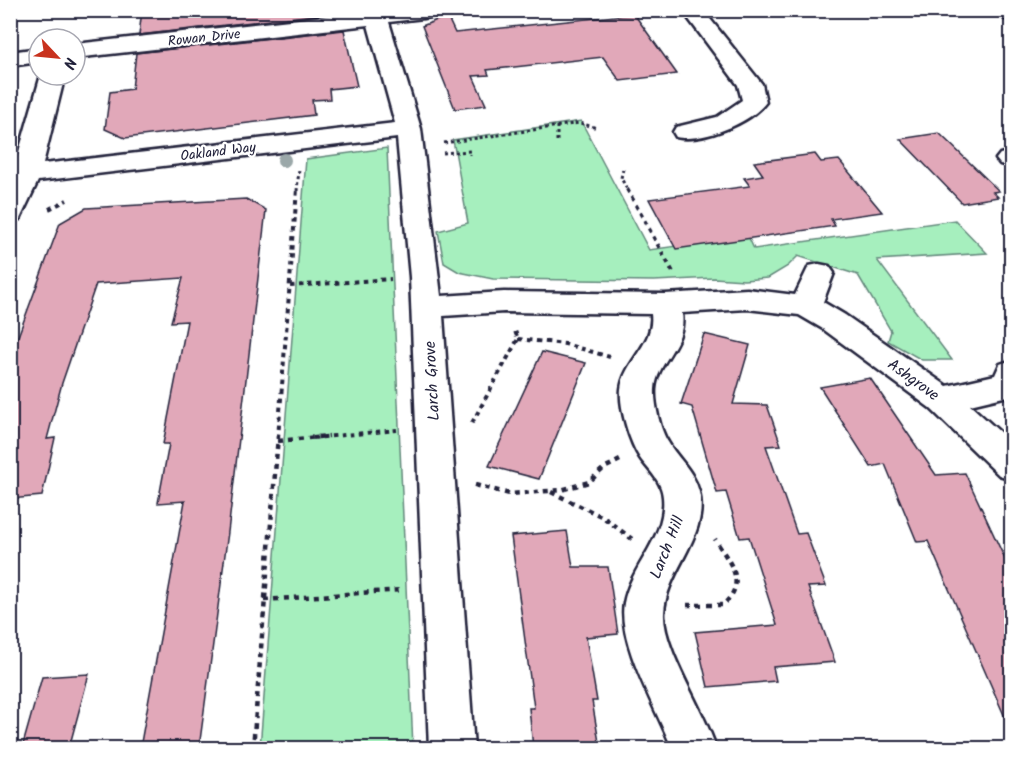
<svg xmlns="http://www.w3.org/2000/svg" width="1022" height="759" viewBox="0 0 1022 759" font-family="Kalam,sans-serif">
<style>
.green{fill:#a6efbe;stroke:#64887c;stroke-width:1.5}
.building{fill:#e1a8b9;stroke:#22223b;stroke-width:1.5}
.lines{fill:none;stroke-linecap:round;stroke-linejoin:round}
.minor-casing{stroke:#22223b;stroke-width:5}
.path-far2{stroke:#22223b;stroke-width:3;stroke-dasharray:3 3;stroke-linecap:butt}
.path-far1{stroke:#22223b;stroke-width:4;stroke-dasharray:4.5 4.5;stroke-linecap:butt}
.path{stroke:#22223b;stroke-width:4.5;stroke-dasharray:5 5;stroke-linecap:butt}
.minor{fill:#fff;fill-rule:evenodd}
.tree{fill:#9ba8a9}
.labels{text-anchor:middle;stroke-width:4.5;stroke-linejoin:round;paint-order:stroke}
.far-street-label{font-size:14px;fill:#22223b;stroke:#fff}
.street-label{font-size:16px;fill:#22223b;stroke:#fff}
</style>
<rect width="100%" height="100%" fill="#fff"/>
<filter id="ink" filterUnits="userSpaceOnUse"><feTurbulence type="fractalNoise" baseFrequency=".0167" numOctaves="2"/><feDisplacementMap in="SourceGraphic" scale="12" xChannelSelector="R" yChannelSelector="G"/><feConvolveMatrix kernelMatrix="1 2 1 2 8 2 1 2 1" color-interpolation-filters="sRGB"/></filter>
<g filter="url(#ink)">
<!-- green -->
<path class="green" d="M 581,121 L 649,250 L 748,236 L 754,249 L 955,220 L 987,253 L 877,260 L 952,360 L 922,360 L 888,341 L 891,331 L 858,275 L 798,256 L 788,266 L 768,278 L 744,280 L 714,278 L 654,281 L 493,279 L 459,272 L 444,263 L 438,231 L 468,223 L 453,140 Z
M 387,148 L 413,748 L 260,748 L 306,159 Z"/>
<!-- building -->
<path class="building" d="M 142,10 L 340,10 L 340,12 L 139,35 Z
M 634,14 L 677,74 L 620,81 L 603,57 L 487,70 L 489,75 L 473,76 L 486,105 L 455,109 L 422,26 L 447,16 L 455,33 Z
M 344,30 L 357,86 L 329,89 L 330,99 L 312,100 L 314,115 L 125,138 L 105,129 L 110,92 L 132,89 L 136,53 Z
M 939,133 L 999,191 L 993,192 L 998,197 L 962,203 L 900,139 Z
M 815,154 L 821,162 L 839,160 L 882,212 L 831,219 L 835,226 L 676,249 L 649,199 L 750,186 L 744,178 L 763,175 L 754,162 Z
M 246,199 L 266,210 L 228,532 L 199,748 L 140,748 L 185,501 L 158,503 L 169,444 L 163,444 L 187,321 L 171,322 L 183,278 L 96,284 L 62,383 L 47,439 L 55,438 L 42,496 L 10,499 L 10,358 L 60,223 L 86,208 Z
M 704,334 L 750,345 L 733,404 L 767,405 L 781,445 L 766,446 L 797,534 L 806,533 L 826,586 L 808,587 L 835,662 L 773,667 L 776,681 L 708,687 L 695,632 L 777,625 L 749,537 L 740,538 L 726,492 L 717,493 L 692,407 L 681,404 Z
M 542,352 L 586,363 L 539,479 L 489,466 Z
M 870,378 L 936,475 L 965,473 L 1011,572 L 1011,731 L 928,541 L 917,542 L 885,464 L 871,467 L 820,387 Z
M 567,531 L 573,567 L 608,567 L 618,634 L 586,637 L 597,701 L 592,701 L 600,748 L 533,748 L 529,708 L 534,708 L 511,536 Z
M 89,674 L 69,748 L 22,748 L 42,677 Z"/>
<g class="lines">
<defs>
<path id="minor" d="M 380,10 L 451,10 L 448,14 L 441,16 L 389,22 L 421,129 L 441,296 L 504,292 L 665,294 L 747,289 L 795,295 L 809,266 L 819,264 L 829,266 L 834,273 L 823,302 L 845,315 L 947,386 L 995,375 L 1000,364 L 1012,360 L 1012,395 L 970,405 L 1012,443 L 1012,479 L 999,475 L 930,408 L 823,329 L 799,315 L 747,309 L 682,313 C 687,344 657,361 655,389 C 654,403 660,430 668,442 C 678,459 694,471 699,492 C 710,536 666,570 664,613 C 662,648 705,711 716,748 L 672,748 C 657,710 617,642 624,603 C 631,565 667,537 663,497 C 662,481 649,471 640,458 C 630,443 619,408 621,389 C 624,361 655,344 651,314 L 504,312 L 443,316 L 474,748 L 429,748 L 410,277 L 397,138 L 38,181 L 20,219 L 10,221 L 10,183 L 41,75 L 65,75 L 43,164 L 395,123 L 368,25 L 75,58 L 75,44 Z
M 682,10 L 703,10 L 762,84 L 766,102 C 751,123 701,143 676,137 L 673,132 L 676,127 L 717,117 L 742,100 L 738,85 Z
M 996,10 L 1012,10 L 1012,21 L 1005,19 Z
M 39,48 L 39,62 L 10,66 L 10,52 Z
M 1012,151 L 1012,167 L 1000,164 L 996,159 L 1000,154 Z"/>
</defs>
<!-- minor casing -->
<use href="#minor" class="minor-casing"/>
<!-- path-far2 -->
<path class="path-far2" d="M 557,126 L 557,144
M 444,143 L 580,123 L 597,128
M 443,153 L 470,151 L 470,155
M 623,169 L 621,178 L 628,191
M 297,191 L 299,169"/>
<!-- path-far1 -->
<path class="path-far1" d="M 627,189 L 674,274
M 49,209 L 67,200
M 290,286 L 391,279
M 518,339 L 565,344 L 610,357
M 472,423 L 518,339 L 515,331
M 278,438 L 297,189
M 313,438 L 397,430"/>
<!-- path -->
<path class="path" d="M 278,441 L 329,436
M 475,485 L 510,494 L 561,490 L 589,482 L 604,468 L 620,460
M 551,492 L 603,517 L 632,539
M 264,600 L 401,590
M 687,605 L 723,605 C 749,581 729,563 715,539
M 253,748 L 278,436"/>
<!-- minor -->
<use href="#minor" class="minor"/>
</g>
<!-- trees -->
<circle class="tree" cx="284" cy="160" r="7"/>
</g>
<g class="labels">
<!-- far-street labels -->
<g class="far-street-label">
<text transform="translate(204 37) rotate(-6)" y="5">Rowan Drive</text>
<text transform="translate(218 151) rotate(-7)" y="5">Oakland Way</text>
</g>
<!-- street labels -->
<g class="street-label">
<text transform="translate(914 379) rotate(36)" y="6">Ashgrove</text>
<text transform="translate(431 381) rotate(-93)" y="6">Larch Grove</text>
<text transform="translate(666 547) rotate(-68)" y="6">Larch Hill</text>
</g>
</g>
<!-- margin -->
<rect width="1022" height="759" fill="none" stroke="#fff" stroke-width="36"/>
<rect x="18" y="18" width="986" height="723" fill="none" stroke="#22223b" stroke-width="2" filter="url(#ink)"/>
<!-- north arrow -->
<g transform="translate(57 57) rotate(116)"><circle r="28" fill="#ffffff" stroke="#a7a7b1" stroke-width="1.5"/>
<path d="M0-4.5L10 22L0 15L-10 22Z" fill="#c8321e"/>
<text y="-9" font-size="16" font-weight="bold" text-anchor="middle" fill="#22223b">N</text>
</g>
</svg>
